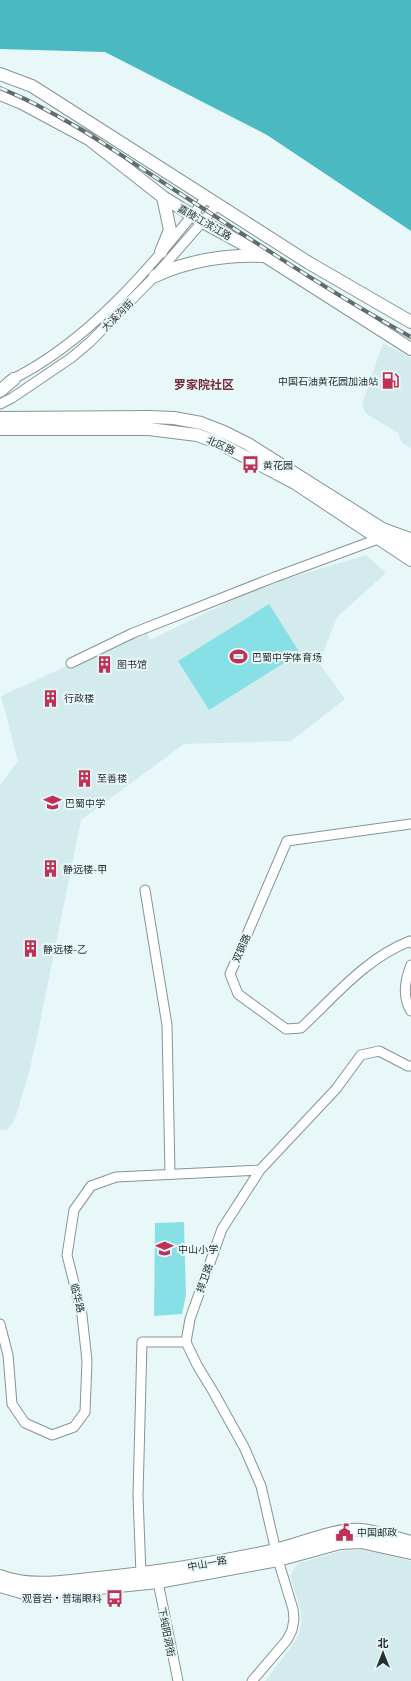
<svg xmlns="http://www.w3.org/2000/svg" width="411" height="1681" viewBox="0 0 411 1681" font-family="'Nunito Sans','Noto Sans SC',sans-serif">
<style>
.built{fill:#d3ebed}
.green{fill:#88e0e7}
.water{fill:#4ab9c1}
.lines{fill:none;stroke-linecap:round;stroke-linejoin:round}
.minor-casing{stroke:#869495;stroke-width:11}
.major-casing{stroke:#869495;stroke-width:14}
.highway-casing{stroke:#869495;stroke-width:15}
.minor{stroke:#fff;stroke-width:9}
.major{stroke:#fff;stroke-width:12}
.highway{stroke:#fff;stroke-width:13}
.rail-casing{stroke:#636c6d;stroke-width:4}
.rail{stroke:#e8f8f9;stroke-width:2.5;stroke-dasharray:8;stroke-linecap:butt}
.labels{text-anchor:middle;stroke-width:4;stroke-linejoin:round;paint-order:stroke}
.street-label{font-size:10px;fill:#292f2f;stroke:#e8f8f9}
.poi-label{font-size:10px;fill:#292f2f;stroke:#e8f8f9;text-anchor:start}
.quarter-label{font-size:12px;font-weight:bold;fill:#742e3b;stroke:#e8f8f9}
</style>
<rect width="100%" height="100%" fill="#e8f8f9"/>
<!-- built -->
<path class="built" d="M 383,343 L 411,358 L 411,448 L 402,443 L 398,433 L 365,413 L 362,404 Z
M 366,555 L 386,573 L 337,617 L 319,663 L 345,699 L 291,741 L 184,744 L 81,820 L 35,1047 L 28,1076 L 15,1119 L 7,1130 L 0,1130 L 0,785 L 18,761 L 1,696 L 146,630 L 150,640 L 259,587 Z
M 361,1550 L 378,1552 L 411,1561 L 411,1681 L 265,1681 L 294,1643 L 299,1633 L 302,1620 L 300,1608 L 290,1576 L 298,1563 L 342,1551 Z"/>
<!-- green -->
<path class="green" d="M 269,604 L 300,653 L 209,710 L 178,661 Z
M 184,1222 L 186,1295 L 182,1314 L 154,1316 L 155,1223 Z"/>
<!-- water -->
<path class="water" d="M 0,0 L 411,0 L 411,231 L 267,135 L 105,52 L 0,49 Z"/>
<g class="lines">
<defs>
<path id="minor" d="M 9,381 C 91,341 151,266 207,197
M 0,404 L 12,398 L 71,358 L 90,342 L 155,276 L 217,205
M 71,663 L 133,633 L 275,577 L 378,539
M 411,824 L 287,841 L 230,974 L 238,994 L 286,1029 L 301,1028 C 334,997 366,958 410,941 L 411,943
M 145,890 L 167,1025 L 170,1174
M 411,965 C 405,980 402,997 411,1011
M 0,1324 L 8,1355 L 12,1404 L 25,1423 L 52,1435 L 74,1427 L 85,1412 L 87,1361 L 82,1315 L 67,1255 L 74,1210 L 91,1186 L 116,1177 L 260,1170
M 141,1574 L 138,1496 L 142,1342 L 186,1342
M 158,1582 L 178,1681
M 252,1681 L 287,1640 L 292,1630 L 294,1619 L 293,1609 L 278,1560 L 261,1486 L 244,1447 L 214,1393 L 197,1365 L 186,1342 L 190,1319 L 222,1229 L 260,1170 L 336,1089 L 361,1055 L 379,1051 L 408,1066 L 411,1066"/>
<path id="major" d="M 0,74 L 32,86 L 309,263 L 411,322
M 0,94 L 22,103 L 89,139 L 163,197 L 203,222 L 265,256 L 411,349
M 161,252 L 170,230 L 163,197
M 155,276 C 187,261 227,254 263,256
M 0,391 L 14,379
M 0,418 L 149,417 L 174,418 L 201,423 L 224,432 L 248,444 L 411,547
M 0,429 L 149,429 L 197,435 L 219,443 L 295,483 L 411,560
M 0,1576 C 32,1588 65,1581 99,1578 C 158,1572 217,1563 275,1550 C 300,1544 336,1528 361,1530 C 378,1532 395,1538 411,1542
M 0,1586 L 28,1594 L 49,1593 L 158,1582 L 278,1560 L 340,1543 L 361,1542 L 411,1553"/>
<path id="highway" d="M 381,529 L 411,540"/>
</defs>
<!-- minor casing -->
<use href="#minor" class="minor-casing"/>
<!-- major casing -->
<use href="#major" class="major-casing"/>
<!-- highway casing -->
<use href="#highway" class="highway-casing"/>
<!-- minor -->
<use href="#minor" class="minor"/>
<!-- major -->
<use href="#major" class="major"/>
<!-- highway -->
<use href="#highway" class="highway"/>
<defs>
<path id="rail" d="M 0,88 C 61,113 115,151 170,187 C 249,238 328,291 411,337"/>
</defs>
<!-- rail casing -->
<use href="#rail" class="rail-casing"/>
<!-- rail -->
<use href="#rail" class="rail"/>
</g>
<!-- icons -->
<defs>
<symbol id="fuel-bare" viewBox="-9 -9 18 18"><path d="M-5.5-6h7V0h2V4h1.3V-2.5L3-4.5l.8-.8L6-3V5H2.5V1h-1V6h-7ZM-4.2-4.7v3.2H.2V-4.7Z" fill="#c13155" stroke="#e8f8f9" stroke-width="2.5" paint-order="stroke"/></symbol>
<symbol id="bus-bare" viewBox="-9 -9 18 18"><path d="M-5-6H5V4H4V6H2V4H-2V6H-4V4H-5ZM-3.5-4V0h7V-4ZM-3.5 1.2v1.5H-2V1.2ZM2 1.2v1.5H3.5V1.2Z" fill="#c13155" stroke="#e8f8f9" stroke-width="2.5" paint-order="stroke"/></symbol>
<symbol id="stadium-bare" viewBox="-9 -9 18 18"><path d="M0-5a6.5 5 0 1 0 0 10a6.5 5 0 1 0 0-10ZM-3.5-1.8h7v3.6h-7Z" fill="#c13155" stroke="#e8f8f9" stroke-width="2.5" paint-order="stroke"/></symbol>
<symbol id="building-bare" viewBox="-9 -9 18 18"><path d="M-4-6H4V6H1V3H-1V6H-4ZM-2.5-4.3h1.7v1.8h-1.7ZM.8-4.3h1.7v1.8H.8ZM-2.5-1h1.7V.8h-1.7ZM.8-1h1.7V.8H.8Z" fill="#c13155" stroke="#e8f8f9" stroke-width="2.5" paint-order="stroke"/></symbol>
<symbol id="school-bare" viewBox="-9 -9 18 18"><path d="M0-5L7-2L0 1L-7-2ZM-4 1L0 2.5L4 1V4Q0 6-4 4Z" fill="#c13155" stroke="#e8f8f9" stroke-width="2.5" paint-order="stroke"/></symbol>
<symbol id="civic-bare" viewBox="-9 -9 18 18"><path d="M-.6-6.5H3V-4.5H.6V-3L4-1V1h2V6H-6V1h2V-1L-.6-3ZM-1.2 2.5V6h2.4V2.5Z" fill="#c13155" stroke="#e8f8f9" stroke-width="2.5" paint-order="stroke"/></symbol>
</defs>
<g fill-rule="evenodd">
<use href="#fuel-bare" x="378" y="368" width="25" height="25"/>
<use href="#bus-bare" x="238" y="452" width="25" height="25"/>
<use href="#stadium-bare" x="226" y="644" width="25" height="25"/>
<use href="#building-bare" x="92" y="652" width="25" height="25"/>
<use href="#building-bare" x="38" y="686" width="25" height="25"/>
<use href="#building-bare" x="72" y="766" width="25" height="25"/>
<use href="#school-bare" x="40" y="790" width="25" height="25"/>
<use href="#building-bare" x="38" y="856" width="25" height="25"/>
<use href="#building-bare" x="18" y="936" width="25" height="25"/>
<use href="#school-bare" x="152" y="1236" width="25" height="25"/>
<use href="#civic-bare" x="332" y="1520" width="25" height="25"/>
<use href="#bus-bare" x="102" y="1586" width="25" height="25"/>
</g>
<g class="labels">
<!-- street labels -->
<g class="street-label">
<text transform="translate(205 222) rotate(30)" y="4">嘉陵江滨江路</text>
<text transform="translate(117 315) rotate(-45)" y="4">大溪沟街</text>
<text transform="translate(221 445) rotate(24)" y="4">北区路</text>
<text transform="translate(241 948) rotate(-67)" y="4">双钢路</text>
<text transform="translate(204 1278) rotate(-71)" y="4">捍卫路</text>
<text transform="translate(78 1298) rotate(76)" y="4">临华路</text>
<text transform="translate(207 1563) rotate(-11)" y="4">中山一路</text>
<text transform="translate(167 1632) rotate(79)" y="4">下纯阳洞街</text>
</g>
<!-- poi labels -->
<g class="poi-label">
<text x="378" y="385" text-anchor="end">中国石油黄花园加油站</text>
<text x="263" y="469">黄花园</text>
<text x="252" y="661">巴蜀中学体育场</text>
<text x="117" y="668">图书馆</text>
<text x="64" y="702">行政楼</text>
<text x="97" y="782">至善楼</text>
<text x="65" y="807">巴蜀中学</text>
<text x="63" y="873">静远楼-甲</text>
<text x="43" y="953">静远楼-乙</text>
<text x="178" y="1253">中山小学</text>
<text x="357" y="1536">中国邮政</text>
<text x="102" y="1602" text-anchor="end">观音岩‧普瑞眼科</text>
</g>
<!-- quarter labels -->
<g class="quarter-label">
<text x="204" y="389">罗家院社区</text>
</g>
</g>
<!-- north arrow -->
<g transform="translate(383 1653)" stroke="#e8f8f9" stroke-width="3" paint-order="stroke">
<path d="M0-3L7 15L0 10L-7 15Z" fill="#292f2f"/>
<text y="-6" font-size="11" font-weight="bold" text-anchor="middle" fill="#292f2f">北</text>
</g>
</svg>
